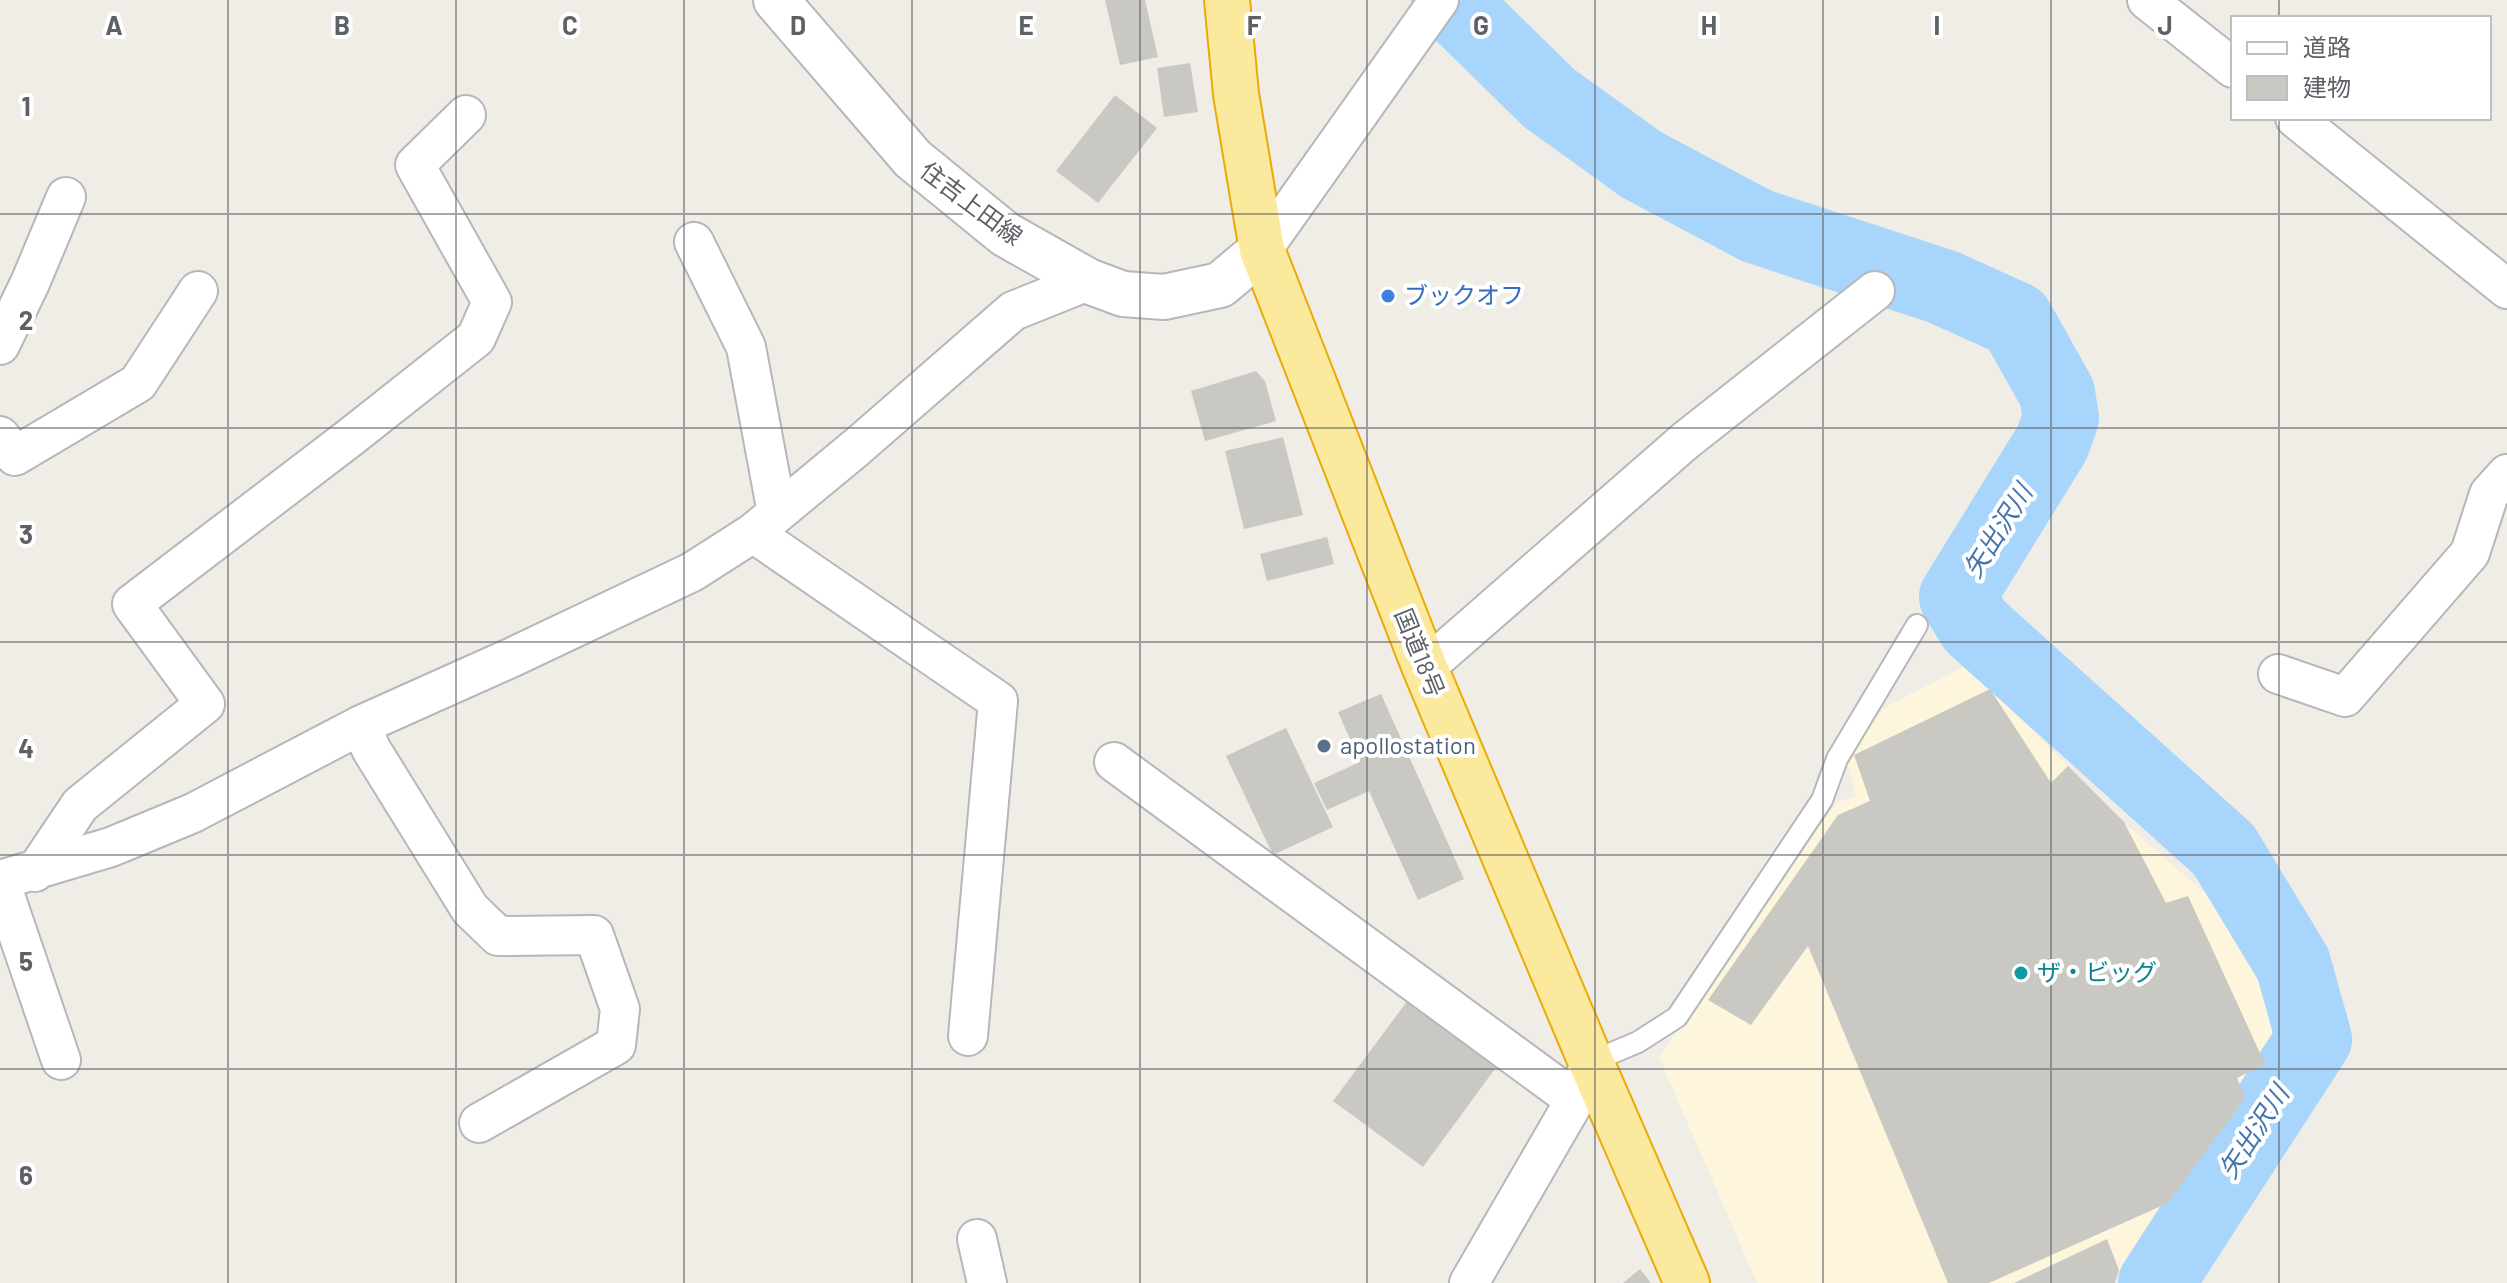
<svg xmlns="http://www.w3.org/2000/svg" width="2507" height="1283" viewBox="0 0 2507 1283" font-family="Barlow,'Noto Sans JP',sans-serif">
<style>
.commercial{fill:#fdf6dc}
.lines{fill:none;stroke-linecap:round;stroke-linejoin:round}
.river{stroke:#a7d5fc;stroke-width:76}
.building{fill:#cac8c2}
.service-casing{stroke:#b5b7bb;stroke-width:24}
.minor-casing{stroke:#b5b7bb;stroke-width:42}
.secondary-casing{stroke:#b4b7bc;stroke-width:48}
.trunk-casing{stroke:#ecaa07;stroke-width:48}
.service{stroke:#fff;stroke-width:20}
.minor{stroke:#fff;stroke-width:38}
.secondary{stroke:#fff;stroke-width:44}
.trunk{stroke:#fbe99e;stroke-width:44}
.grid{fill:none;stroke:#5d6065;stroke-width:2;stroke-opacity:0.55}
.shop-dot{fill:#3f7fe0;stroke:#fff;stroke-width:3}
.service-dot{fill:#5c6f8a;stroke:#fff;stroke-width:3}
.culture-dot{fill:#0f9aa8;stroke:#fff;stroke-width:3}
.labels{text-anchor:middle;stroke-width:8;stroke-linejoin:round;paint-order:stroke}
.street-label{font-size:24px;fill:#5d6065;stroke:#fff}
.shop-label{font-size:24px;fill:#366cbe;stroke:#fff;text-anchor:start}
.service-label{font-size:24px;fill:#4e5e75;stroke:#fff;text-anchor:start}
.culture-label{font-size:24px;fill:#0d838f;stroke:#fff;text-anchor:start}
.water-label{font-size:26px;font-style:italic;fill:#4476ae;stroke:#fff}
.grid-label{font-size:26px;text-anchor:middle;font-weight:bold;fill:#5d6065;stroke:#fff;stroke-width:8;stroke-linejoin:round;paint-order:stroke}
</style>
<rect width="100%" height="100%" fill="#efede5"/>
<!-- commercial -->
<path class="commercial" d="M 1967,665 L 2123,822 L 2248,930 L 2288,995 L 2284,1033 L 2245,1098 L 2119,1270 L 2115,1283 L 1757,1283 L 1659,1057 L 1836,803 L 1856,796 L 1845,755 L 1884,708 Z"/>
<g class="lines">
<!-- river -->
<path class="river" d="M 1449,0 L 1549,98 L 1642,165 L 1757,226 L 1943,287 L 2016,320 L 2057,393 L 2061,418 L 2052,443 L 1957,597 L 1975,626 L 2224,850 L 2293,964 L 2314,1039 L 2156,1283"/>
</g>
<!-- building -->
<path class="building" d="M 1105,0 L 1145,0 L 1158,57 L 1120,65 Z
M 1190,63 L 1198,112 L 1164,117 L 1157,68 Z
M 1115,95 L 1157,128 L 1098,203 L 1056,171 Z
M 1256,371 L 1265,381 L 1276,421 L 1205,441 L 1191,391 Z
M 1283,437 L 1303,515 L 1244,529 L 1225,451 Z
M 1327,537 L 1334,564 L 1267,581 L 1260,554 Z
M 1990,689 L 2051,783 L 2068,766 L 2124,822 L 2166,903 L 2188,896 L 2265,1064 L 2237,1078 L 2245,1098 L 2168,1203 L 1989,1283 L 1948,1283 L 1808,946 L 1751,1025 L 1708,1000 L 1838,815 L 1870,801 L 1854,755 Z
M 1381,694 L 1464,879 L 1418,900 L 1369,791 L 1327,810 L 1314,783 L 1360,762 L 1338,712 Z
M 1286,728 L 1333,827 L 1273,855 L 1226,756 Z
M 1411,996 L 1500,1062 L 1423,1167 L 1333,1101 Z
M 2107,1239 L 2119,1270 L 2115,1283 L 2014,1283 Z
M 1640,1269 L 1651,1283 L 1623,1283 Z"/>
<g class="lines">
<defs>
<path id="service" d="M 1591,1062 L 1638,1042 L 1677,1017 L 1822,800 L 1837,759 L 1917,625"/>
<path id="minor" d="M 2147,0 L 2233,68
M 2295,118 L 2507,289
M 694,242 L 746,347 L 777,513
M 1262,250 L 1439,0
M 0,345 L 30,283 L 66,197
M 0,436 L 15,456 L 138,383 L 198,291
M 753,533 L 998,701 L 968,1036
M 1425,668 L 1685,441 L 1875,291
M 2278,674 L 2345,697 L 2470,553 L 2489,494 L 2507,474
M 361,725 L 371,749 L 470,909 L 498,936 L 594,935 L 620,1009 L 616,1045 L 479,1123
M 1114,762 L 1575,1100
M 35,872 L 80,805 L 205,704 L 132,604 L 352,436 L 476,338 L 492,302 L 415,165 L 466,115
M 0,880 L 111,847 L 193,813 L 361,725 L 515,656 L 692,572 L 753,533 L 857,447 L 1013,311 L 1088,281
M 0,881 L 61,1060
M 977,1239 L 987,1283
M 1469,1283 L 1575,1100 L 1585,1076"/>
<path id="secondary" d="M 776,0 L 913,159 L 1005,234 L 1088,281 L 1123,294 L 1164,297 L 1220,285 L 1262,250"/>
<path id="trunk" d="M 1227,0 L 1236,94 L 1262,250 L 1425,668 L 1591,1062 L 1687,1283"/>
</defs>
<!-- service casing -->
<use href="#service" class="service-casing"/>
<!-- minor casing -->
<use href="#minor" class="minor-casing"/>
<!-- secondary casing -->
<use href="#secondary" class="secondary-casing"/>
<!-- trunk casing -->
<use href="#trunk" class="trunk-casing"/>
<!-- service -->
<use href="#service" class="service"/>
<!-- minor -->
<use href="#minor" class="minor"/>
<!-- secondary -->
<use href="#secondary" class="secondary"/>
<!-- trunk -->
<use href="#trunk" class="trunk"/>
</g>
<!-- grid -->
<path class="grid" d="M 228,0 L 228,1283M 456,0 L 456,1283M 684,0 L 684,1283M 912,0 L 912,1283M 1140,0 L 1140,1283M 1367,0 L 1367,1283M 1595,0 L 1595,1283M 1823,0 L 1823,1283M 2051,0 L 2051,1283M 2279,0 L 2279,18M 2279,118 L 2279,1283M 0,214 L 2507,214M 0,428 L 2507,428M 0,642 L 2507,642M 0,855 L 2507,855M 0,1069 L 2507,1069"/>
<!-- markers -->
<circle class="shop-dot" cx="1388" cy="296" r="8"/>
<circle class="service-dot" cx="1324" cy="746" r="8"/>
<circle class="culture-dot" cx="2021" cy="973" r="8"/>
<g class="labels">
<!-- street labels -->
<g class="street-label">
<text transform="translate(971 204) rotate(37)" y="8">住吉上田線</text>
<text transform="translate(1419 653) rotate(68)" y="8">国道18号</text>
</g>
<!-- shop labels -->
<g class="shop-label">
<text x="1404" y="304">ブックオフ</text>
</g>
<!-- service labels -->
<g class="service-label">
<text x="1340" y="754">apollostation</text>
</g>
<!-- culture labels -->
<g class="culture-label">
<text x="2037" y="981">ザ・ビッグ</text>
</g>
<!-- water labels -->
<g class="water-label">
<text transform="translate(1998 531) rotate(-58)" y="9">矢出沢川</text>
<text transform="translate(2254 1132) rotate(-57)" y="9">矢出沢川</text>
</g>
</g>
<g class="grid-label">
<text x="114" y="35">A</text>
<text x="342" y="35">B</text>
<text x="570" y="35">C</text>
<text x="798" y="35">D</text>
<text x="1026" y="35">E</text>
<text x="1254" y="35">F</text>
<text x="1481" y="35">G</text>
<text x="1709" y="35">H</text>
<text x="1937" y="35">I</text>
<text x="2165" y="35">J</text>
<text x="26" y="116">1</text>
<text x="26" y="330">2</text>
<text x="26" y="544">3</text>
<text x="26" y="758">4</text>
<text x="26" y="971">5</text>
<text x="26" y="1185">6</text>
</g>
<!-- legend -->
<rect x="2231" y="16" width="260" height="104" fill="#ffffff" stroke="#bebfc1" stroke-width="2"/>
<rect x="2247" y="42" width="40" height="12" fill="#ffffff" stroke="#bebfc1" stroke-width="2"/>
<text x="2303" y="56" font-size="24" fill="#5d6065">道路</text>
<rect x="2247" y="76" width="40" height="24" fill="#cac8c2" stroke="#bebfc1" stroke-width="2"/>
<text x="2303" y="96" font-size="24" fill="#5d6065">建物</text>
</svg>
